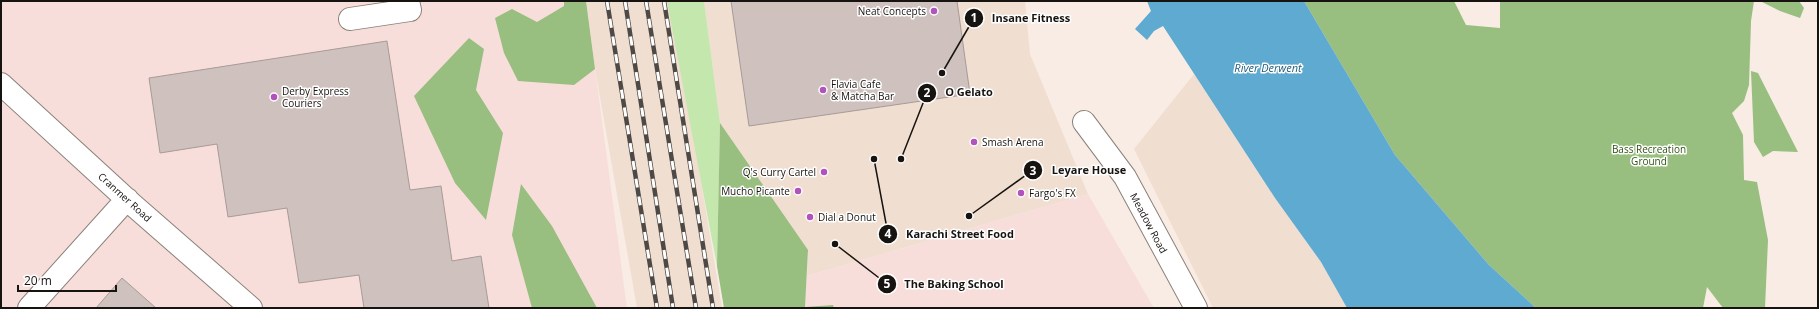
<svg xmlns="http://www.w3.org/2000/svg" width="1819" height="309" viewBox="0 0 1819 309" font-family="'Open Sans',sans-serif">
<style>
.built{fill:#f0ded1}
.industrial{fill:#f8deda}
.green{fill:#c3e7ad}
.forest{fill:#98be80}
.water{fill:#5eaad0}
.building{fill:#cfc1be;stroke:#a79a97}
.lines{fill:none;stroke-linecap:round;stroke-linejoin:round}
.minor-casing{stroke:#8b817a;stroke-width:24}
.minor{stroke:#fff;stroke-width:22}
.rail-casing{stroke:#4f4945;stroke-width:4.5}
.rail{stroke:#fff;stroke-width:3;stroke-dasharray:9;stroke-linecap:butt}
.poi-dot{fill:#b153bc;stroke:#fff;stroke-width:1.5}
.labels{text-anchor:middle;stroke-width:3;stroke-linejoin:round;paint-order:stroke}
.poi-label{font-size:10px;fill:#171310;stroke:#fff;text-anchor:start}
.park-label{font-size:10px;fill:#305212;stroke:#fff}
.street-label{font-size:10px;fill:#171310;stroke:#fff}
.water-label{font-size:11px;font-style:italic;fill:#225d78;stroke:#fff}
.leader{fill:none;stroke:#171310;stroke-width:1.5}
.callout-dot{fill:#171310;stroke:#fff;stroke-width:1.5}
.mark-label{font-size:12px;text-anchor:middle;font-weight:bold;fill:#fff}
.callout-label{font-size:11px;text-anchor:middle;font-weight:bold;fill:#171310;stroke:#fff;stroke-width:3;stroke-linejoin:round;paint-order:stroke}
</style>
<rect width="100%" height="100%" fill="#f8ece4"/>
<!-- built -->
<path class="built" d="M 586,1 L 671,1 L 722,308 L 637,308 L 595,69 Z
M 704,1 L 1025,1 L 1030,54 L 1088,194 L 807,276 L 808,253 L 720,123 Z
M 1194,74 L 1275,198 L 1321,262 L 1347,308 L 1213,308 L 1134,149 Z"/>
<!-- industrial -->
<path class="industrial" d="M 1,1 L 586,1 L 627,308 L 1,308 Z
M 1088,194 L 1154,308 L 834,308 L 833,305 L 804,307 L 807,276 Z"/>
<!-- green -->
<path class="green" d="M 667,1 L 704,1 L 720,123 L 717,266 Z"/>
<!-- forest -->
<path class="forest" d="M 564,1 L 586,1 L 595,69 L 574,85 L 518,81 L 504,53 L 495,18 L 512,9 L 537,22 L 564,6 Z
M 1304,1 L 1454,1 L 1466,25 L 1500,28 L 1500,1 L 1754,1 L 1751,21 L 1749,85 L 1744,101 L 1732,113 L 1743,135 L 1744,180 L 1757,182 L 1768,240 L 1765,308 L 1723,308 L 1707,287 L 1703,308 L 1536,308 L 1489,265 L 1395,155 Z
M 1760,1 L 1799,1 L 1804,8 L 1800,18 L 1780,11 Z
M 469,38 L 484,49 L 476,90 L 503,133 L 486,220 L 455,183 L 414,96 Z
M 1751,71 L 1758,73 L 1798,152 L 1773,151 L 1763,157 L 1754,142 Z
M 720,123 L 808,250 L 805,307 L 833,305 L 834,308 L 724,308 L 717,266 Z
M 521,184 L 552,226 L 597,308 L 532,308 L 512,235 Z"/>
<!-- water -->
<path class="water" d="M 1147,1 L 1304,1 L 1395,155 L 1489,265 L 1536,308 L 1347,308 L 1321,262 L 1275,198 L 1163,26 L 1154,31 L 1147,40 L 1135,29 L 1151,11 Z"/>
<!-- building -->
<path class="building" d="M 731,1 L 957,1 L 970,94 L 749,126 Z
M 387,41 L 410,190 L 441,186 L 452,261 L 481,256 L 489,308 L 364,308 L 359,275 L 299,283 L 287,208 L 228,217 L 217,144 L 160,153 L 149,78 Z
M 122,278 L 156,308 L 96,308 Z"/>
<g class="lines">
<defs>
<path id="minor" d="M 350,19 L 410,10 L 408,1
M 1,84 L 133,205 L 251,308
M 1084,122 L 1125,177 L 1196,308
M 29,308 L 127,199"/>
</defs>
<!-- minor casing -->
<use href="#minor" class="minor-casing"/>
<!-- minor -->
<use href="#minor" class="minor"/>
<defs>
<path id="rail" d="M 607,1 L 657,308
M 625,1 L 673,308
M 646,1 L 696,308
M 664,1 L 713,308"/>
</defs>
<!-- rail casing -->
<use href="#rail" class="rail-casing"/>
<!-- rail -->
<use href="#rail" class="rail"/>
</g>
<!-- markers -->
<g class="poi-dot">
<circle cx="934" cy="11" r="4"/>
<circle cx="823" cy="90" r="4"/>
<circle cx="274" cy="97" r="4"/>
<circle cx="974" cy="142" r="4"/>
<circle cx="824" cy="172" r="4"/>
<circle cx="798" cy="191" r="4"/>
<circle cx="1021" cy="193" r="4"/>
<circle cx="810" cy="217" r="4"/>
</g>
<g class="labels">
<!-- poi labels -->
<g class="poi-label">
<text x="926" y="15" text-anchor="end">Neat Concepts</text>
<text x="831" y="88">Flavia Cafe<tspan x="831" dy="12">&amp; Matcha Bar</tspan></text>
<text x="282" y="95">Derby Express<tspan x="282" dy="12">Couriers</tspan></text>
<text x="982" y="146">Smash Arena</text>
<text x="816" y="176" text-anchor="end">Q's Curry Cartel</text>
<text x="790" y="195" text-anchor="end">Mucho Picante</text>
<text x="1029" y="197">Fargo's FX</text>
<text x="818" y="221">Dial a Donut</text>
</g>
<!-- park labels -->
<g class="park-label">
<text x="1649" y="153">Bass Recreation<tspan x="1649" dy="12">Ground</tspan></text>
</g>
<!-- street labels -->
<g class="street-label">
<text transform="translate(125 197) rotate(42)" y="4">Cranmer Road</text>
<text transform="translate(1149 223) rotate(62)" y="4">Meadow Road</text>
</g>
<!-- water labels -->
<g class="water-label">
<text x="1268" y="72">River Derwent</text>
</g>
</g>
<!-- callouts -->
<path class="leader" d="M942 73L974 18M901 159L927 93M969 216L1033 170M874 159L888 234M835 244L887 284"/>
<g class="callout-dot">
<circle cx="942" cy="73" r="4"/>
<circle cx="901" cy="159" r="4"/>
<circle cx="969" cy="216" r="4"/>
<circle cx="874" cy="159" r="4"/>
<circle cx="835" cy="244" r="4"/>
<circle cx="974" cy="18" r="10"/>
<circle cx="927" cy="93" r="10"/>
<circle cx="1033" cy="170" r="10"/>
<circle cx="888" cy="234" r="10"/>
<circle cx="887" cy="284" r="10"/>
</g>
<g class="mark-label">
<text x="974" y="22">1</text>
<text x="927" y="97">2</text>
<text x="1033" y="175">3</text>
<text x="888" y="238">4</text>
<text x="887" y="288">5</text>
</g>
<g class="callout-label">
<text x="1031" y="22">Insane Fitness</text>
<text x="969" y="96">O Gelato</text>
<text x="1089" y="174">Leyare House</text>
<text x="960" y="238">Karachi Street Food</text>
<text x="954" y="288">The Baking School</text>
</g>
<!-- border -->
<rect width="1819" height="309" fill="none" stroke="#171310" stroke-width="4"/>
<!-- scale -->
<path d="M18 285v6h98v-6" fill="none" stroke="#171310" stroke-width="2"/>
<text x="24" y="285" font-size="12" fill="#171310" stroke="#ffffff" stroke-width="3" paint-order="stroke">20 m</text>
</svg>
